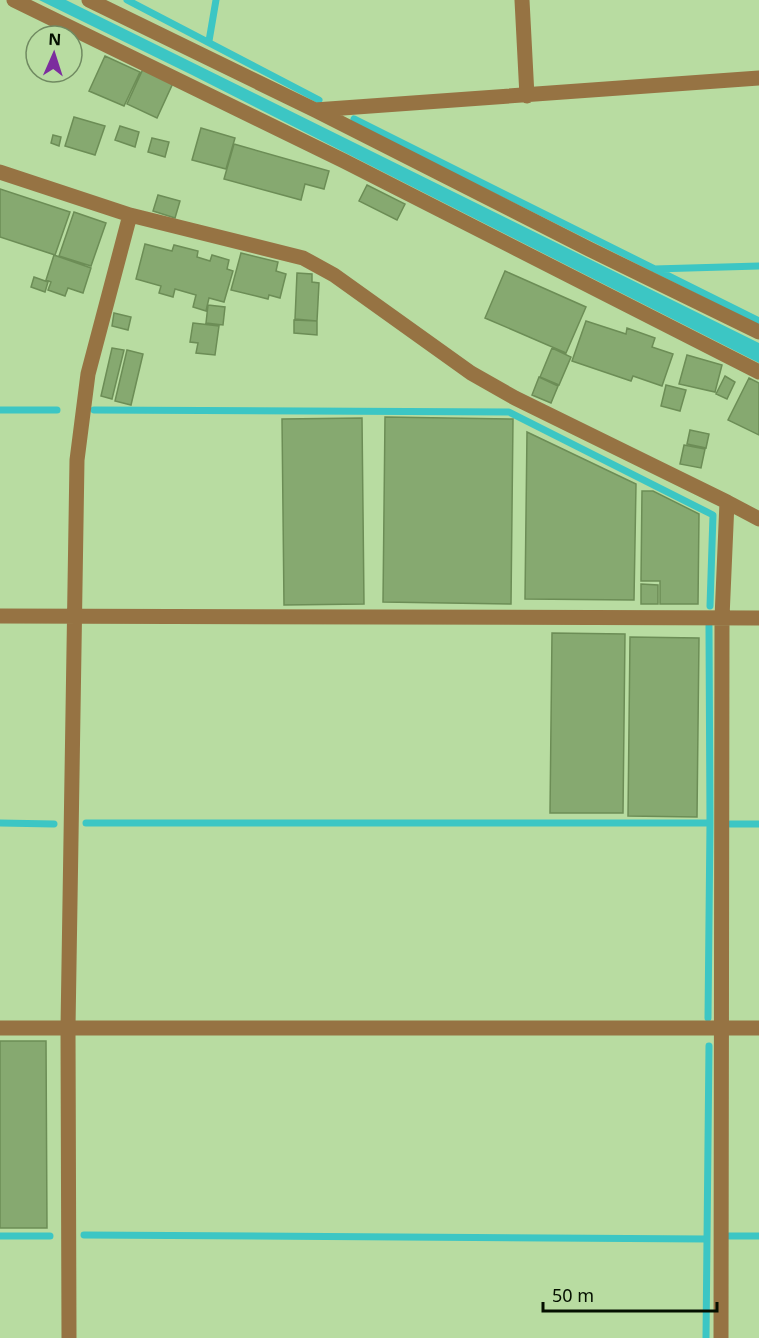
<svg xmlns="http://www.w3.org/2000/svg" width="759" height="1338" viewBox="0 0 759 1338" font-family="'Noto Sans',sans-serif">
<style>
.water{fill:#3cc6c4}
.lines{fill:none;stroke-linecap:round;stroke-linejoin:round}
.stream{stroke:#3cc6c4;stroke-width:7}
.building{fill:#86a970;stroke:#6c8d56;stroke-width:1.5}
.minor{stroke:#967343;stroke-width:15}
</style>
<rect width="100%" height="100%" fill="#b8dca1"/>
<!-- water -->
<path class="water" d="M 39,0 L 66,0 L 759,343 L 759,363 L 192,75 Z"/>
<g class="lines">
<!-- stream -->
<path class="stream" d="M 127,0 L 319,100
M 209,41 L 216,0
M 354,119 L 759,321
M 654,269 L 759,266
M 0,410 L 57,410
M 94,410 L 509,412 L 713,515 L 710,606
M 0,823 L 54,824
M 86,823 L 710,823
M 730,824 L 759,824
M 708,1018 L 710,823 L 709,626
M 84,1235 L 707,1239
M 0,1236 L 50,1236
M 729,1236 L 759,1236
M 706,1338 L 709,1046"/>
</g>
<!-- building -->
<path class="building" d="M 105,56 L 140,72 L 124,106 L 89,91 Z
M 143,69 L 173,83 L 157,118 L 127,104 Z
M 74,117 L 105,126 L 95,155 L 65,146 Z
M 120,126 L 139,132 L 135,147 L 115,140 Z
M 201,128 L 235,138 L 226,169 L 192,160 Z
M 53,135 L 61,137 L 59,146 L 51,143 Z
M 152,138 L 169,142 L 165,157 L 148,152 Z
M 234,144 L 329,171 L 324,189 L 305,184 L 301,200 L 224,179 Z
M 367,185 L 405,204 L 397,220 L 359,201 Z
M 0,189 L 70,212 L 55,255 L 0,237 Z
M 158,195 L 180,201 L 175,218 L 153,211 Z
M 74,212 L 106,223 L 91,266 L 59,256 Z
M 145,244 L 172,251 L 174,245 L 198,251 L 197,257 L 210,261 L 212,255 L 229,260 L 227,269 L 233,271 L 224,302 L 209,298 L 206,311 L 193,307 L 196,295 L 175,289 L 173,297 L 159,293 L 161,286 L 136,279 Z
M 241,253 L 278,262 L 276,271 L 286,274 L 280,298 L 269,295 L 268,299 L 231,290 Z
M 54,255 L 91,268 L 83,293 L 68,288 L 65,296 L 48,290 L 51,282 L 46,280 Z
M 505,271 L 586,307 L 566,353 L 485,318 Z
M 297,273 L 312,274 L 312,282 L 319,283 L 317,321 L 295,319 Z
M 34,277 L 48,282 L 45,292 L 31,287 Z
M 208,305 L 225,307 L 223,325 L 206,323 Z
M 114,313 L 131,317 L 128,330 L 112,326 Z
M 294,320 L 317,321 L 317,335 L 294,333 Z
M 586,321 L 626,334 L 627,328 L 655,338 L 652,347 L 673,354 L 662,386 L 633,376 L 631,381 L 572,361 Z
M 193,323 L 219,326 L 215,355 L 196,353 L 198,343 L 190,342 Z
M 112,348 L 124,350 L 112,399 L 101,396 Z
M 552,348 L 571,357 L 559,385 L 540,377 Z
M 127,350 L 143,354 L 131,405 L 115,401 Z
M 687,355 L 722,365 L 715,392 L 679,384 Z
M 725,376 L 735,382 L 727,399 L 716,394 Z
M 539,377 L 558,386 L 551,403 L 532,395 Z
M 749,378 L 759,383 L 759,435 L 728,420 Z
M 666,385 L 686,390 L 680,411 L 661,406 Z
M 385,417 L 513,419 L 511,604 L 383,602 Z
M 362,418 L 364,604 L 284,605 L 282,419 Z
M 690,430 L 709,434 L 706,448 L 687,444 Z
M 527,432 L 636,484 L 634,600 L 525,599 Z
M 684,445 L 705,449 L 701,468 L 680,464 Z
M 642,491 L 653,491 L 699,514 L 698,604 L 660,604 L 660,581 L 641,581 Z
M 641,584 L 658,585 L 658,604 L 641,604 Z
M 552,633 L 625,634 L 623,813 L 550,813 Z
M 630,637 L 699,638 L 697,817 L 628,816 Z
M 0,1041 L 46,1041 L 47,1228 L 0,1228 Z"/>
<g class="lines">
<!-- minor -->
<path class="minor" d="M 14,0 L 344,161 L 759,372
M 89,0 L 315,110 L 589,249 L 759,332
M 522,0 L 527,96
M 315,110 L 759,78
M 0,172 L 130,215 L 303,258 L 334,275 L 471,373 L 515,398 L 727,502 L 722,618 L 721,1338
M 727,502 L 759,519
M 0,616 L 759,618
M 0,1028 L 759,1028
M 69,1338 L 68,1028 L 77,460 L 88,374 L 130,215"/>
</g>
<!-- north arrow -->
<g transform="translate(54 54) rotate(3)"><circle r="28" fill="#b8dca1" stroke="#708a61" stroke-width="1.5"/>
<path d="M0-4.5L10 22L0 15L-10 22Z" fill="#7c2d9e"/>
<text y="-9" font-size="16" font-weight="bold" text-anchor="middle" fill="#040f00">N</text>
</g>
<!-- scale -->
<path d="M543 1302v9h174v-9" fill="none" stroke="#040f00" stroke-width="3"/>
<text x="552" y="1302" font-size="18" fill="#040f00" stroke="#b8dca1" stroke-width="4.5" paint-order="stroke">50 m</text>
</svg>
